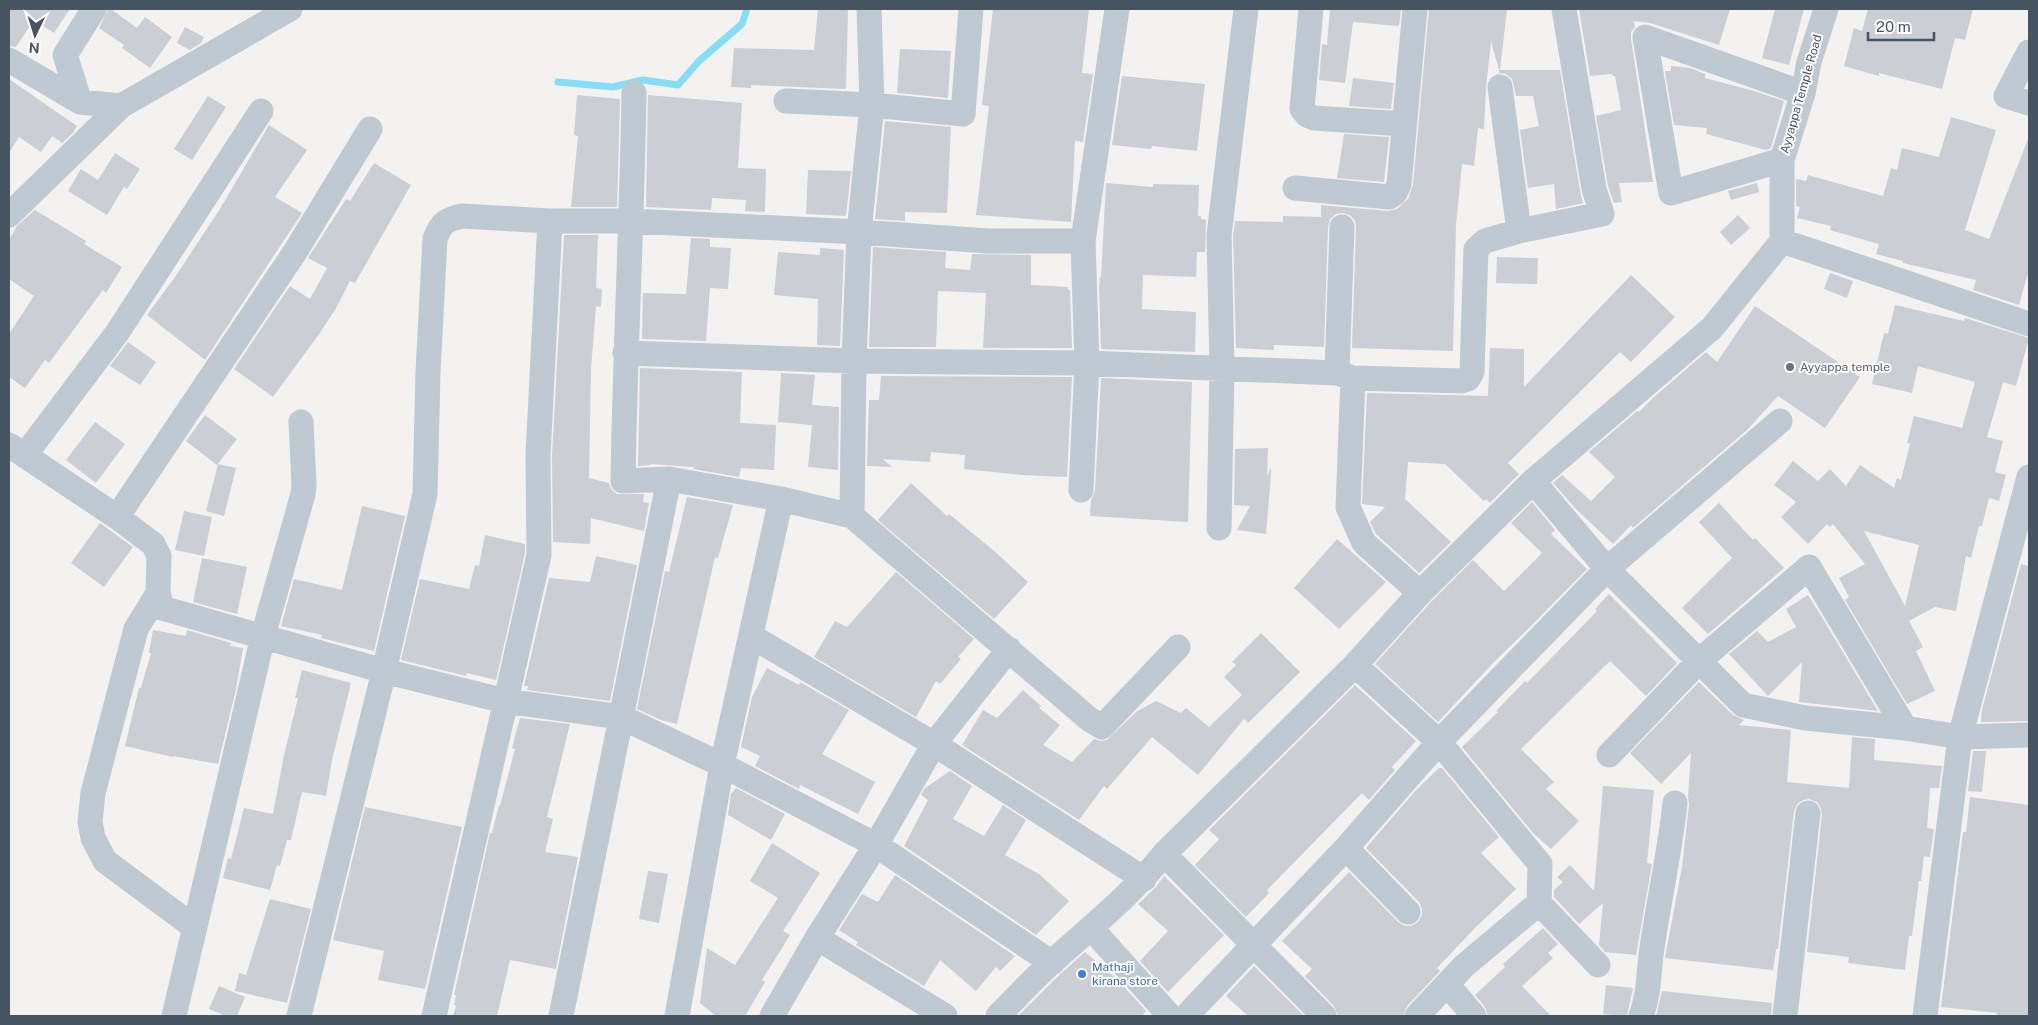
<svg xmlns="http://www.w3.org/2000/svg" width="2038" height="1025" viewBox="0 0 2038 1025" font-family="'Public Sans',sans-serif">
<style>
.lines{fill:none;stroke-linecap:round;stroke-linejoin:round}
.stream{stroke:#85ddf6;stroke-width:7}
.building{fill:#cbced4;fill-rule:evenodd}
.minor{stroke:#bec9d2;stroke-width:25}
.worship-dot{fill:#6b7280;stroke:#fff;stroke-width:2}
.shop-dot{fill:#3f7fe0;stroke:#fff;stroke-width:2}
.labels{text-anchor:middle;stroke-width:4;stroke-linejoin:round;paint-order:stroke}
.street-label{font-size:12px;fill:#475562;stroke:#fff}
.worship-label{font-size:12px;fill:#5b616d;stroke:#fff;text-anchor:start}
.shop-label{font-size:12px;fill:#366cbe;stroke:#fff;text-anchor:start}
</style>
<rect width="100%" height="100%" fill="#f4f1f1"/>
<g class="lines">
<!-- stream -->
<path class="stream" d="M 558,82 L 613,87 L 643,80 L 678,85 L 699,61 L 742,24 L 747,9"/>
</g>
<!-- building -->
<path class="building" d="M 9,9 L 70,9 L 54,33 L 34,20 L 16,47 L 9,46 Z
M 108,9 L 111,9 L 137,28 L 145,17 L 172,37 L 150,68 L 122,48 L 124,45 L 99,28 Z
M 818,9 L 848,9 L 846,89 L 751,85 L 751,88 L 731,87 L 734,48 L 814,50 Z
M 993,9 L 1089,9 L 1082,73 L 1093,74 L 1083,142 L 1075,141 L 1071,222 L 976,215 L 989,106 L 982,105 Z
M 1330,9 L 1401,9 L 1399,26 L 1353,22 L 1345,83 L 1319,80 L 1322,44 L 1327,45 Z
M 1429,9 L 1507,9 L 1500,70 L 1499,70 L 1491,41 L 1486,88 L 1484,129 L 1478,128 L 1474,166 L 1462,164 L 1456,225 L 1453,351 L 1352,348 L 1356,227 L 1355,221 L 1350,215 L 1342,213 L 1336,214 L 1330,219 L 1328,227 L 1324,347 L 1274,345 L 1274,350 L 1236,348 L 1233,236 L 1235,221 L 1283,222 L 1283,216 L 1321,217 L 1321,205 L 1388,211 L 1397,209 L 1408,199 L 1413,185 Z
M 1579,9 L 1730,9 L 1719,45 L 1650,23 L 1634,21 L 1635,27 L 1631,32 L 1631,39 L 1653,182 L 1619,183 L 1622,202 L 1614,203 L 1608,186 L 1596,116 L 1621,110 L 1615,76 L 1613,76 L 1612,74 L 1590,76 Z
M 1775,9 L 1804,9 L 1789,65 L 1762,58 Z
M 1868,9 L 1973,9 L 1965,40 L 1955,38 L 1942,89 L 1879,73 L 1879,76 L 1844,66 L 1854,28 L 1862,31 Z
M 185,27 L 204,37 L 201,43 L 190,50 L 177,43 Z
M 900,49 L 951,51 L 948,98 L 897,93 Z
M 1671,66 L 1690,68 L 1705,74 L 1705,78 L 1754,91 L 1784,101 L 1771,148 L 1766,150 L 1706,134 L 1707,128 L 1674,125 L 1665,71 L 1671,71 Z
M 1499,70 L 1560,70 L 1580,191 L 1583,203 L 1556,209 L 1554,184 L 1528,188 L 1520,130 L 1539,126 L 1533,96 L 1516,96 L 1512,79 L 1506,74 L 1499,73 Z
M 1122,76 L 1205,84 L 1197,151 L 1152,146 L 1151,149 L 1112,145 Z
M 1353,78 L 1394,83 L 1391,109 L 1349,106 Z
M 9,79 L 77,126 L 73,133 L 62,143 L 52,136 L 41,152 L 19,137 L 9,153 Z
M 577,95 L 620,99 L 617,207 L 571,207 L 578,136 L 574,135 Z
M 648,95 L 742,103 L 738,168 L 766,169 L 765,212 L 745,211 L 746,200 L 712,198 L 711,210 L 646,207 Z
M 208,96 L 226,107 L 192,160 L 174,149 Z
M 1951,117 L 1996,130 L 1965,230 L 1989,239 L 2028,139 L 2029,140 L 2029,270 L 2019,305 L 1973,290 L 1976,280 L 1903,263 L 1903,261 L 1876,254 L 1879,244 L 1830,230 L 1831,226 L 1797,218 L 1800,207 L 1796,206 L 1796,179 L 1806,181 L 1808,175 L 1883,196 L 1891,168 L 1897,170 L 1902,148 L 1939,157 Z
M 885,121 L 951,127 L 947,213 L 905,212 L 905,221 L 875,219 Z
M 269,125 L 307,150 L 275,197 L 302,213 L 205,360 L 147,315 L 175,277 L 220,209 Z
M 1344,134 L 1389,137 L 1384,182 L 1337,178 Z
M 115,153 L 140,169 L 127,189 L 124,187 L 107,215 L 68,191 L 81,169 L 98,180 Z
M 374,163 L 411,185 L 355,283 L 350,281 L 335,310 L 317,337 L 273,397 L 234,369 L 290,286 L 310,299 L 327,268 L 308,258 L 346,199 L 350,201 Z
M 808,170 L 851,171 L 846,216 L 806,214 Z
M 1106,183 L 1153,187 L 1153,184 L 1199,185 L 1198,216 L 1201,216 L 1201,219 L 1206,220 L 1205,252 L 1197,252 L 1196,277 L 1143,275 L 1142,309 L 1196,312 L 1195,352 L 1101,349 L 1099,289 L 1100,277 L 1101,277 Z
M 1757,183 L 1759,192 L 1731,200 L 1728,191 Z
M 35,210 L 86,241 L 84,244 L 122,267 L 106,293 L 103,290 L 49,363 L 45,360 L 25,388 L 9,377 L 9,334 L 34,296 L 9,279 L 9,240 L 17,226 Z
M 1738,215 L 1750,228 L 1731,245 L 1720,232 Z
M 564,235 L 598,235 L 596,288 L 602,289 L 601,307 L 596,306 L 591,369 L 589,478 L 609,483 L 611,489 L 617,494 L 644,494 L 643,502 L 649,503 L 644,531 L 591,518 L 590,544 L 553,542 L 552,455 Z
M 691,238 L 710,239 L 710,247 L 731,248 L 728,289 L 710,288 L 706,341 L 642,339 L 643,293 L 686,294 Z
M 873,247 L 946,252 L 945,268 L 970,270 L 972,254 L 1031,255 L 1031,285 L 1068,287 L 1068,290 L 1070,290 L 1072,348 L 983,348 L 986,293 L 938,291 L 936,347 L 869,347 Z
M 820,248 L 844,250 L 840,346 L 817,345 L 818,299 L 774,295 L 778,252 L 820,255 Z
M 1497,257 L 1538,258 L 1537,284 L 1496,283 Z
M 1830,273 L 1853,281 L 1847,298 L 1824,289 Z
M 1631,275 L 1675,317 L 1631,362 L 1620,352 L 1508,463 L 1519,474 L 1490,503 L 1486,499 L 1484,501 L 1445,464 L 1408,462 L 1405,499 L 1451,542 L 1419,573 L 1376,534 L 1370,522 L 1385,507 L 1362,504 L 1367,393 L 1488,396 L 1490,348 L 1524,349 L 1524,387 Z
M 1895,305 L 1964,321 L 1965,318 L 2029,338 L 2016,386 L 2003,382 L 1987,437 L 2003,441 L 1995,472 L 2006,475 L 1999,501 L 1989,498 L 1982,526 L 1979,526 L 1971,558 L 1966,556 L 1956,611 L 1935,607 L 1909,621 L 1923,647 L 1916,651 L 1935,691 L 1907,704 L 1845,600 L 1849,597 L 1839,578 L 1865,564 L 1833,524 L 1830,527 L 1827,524 L 1808,544 L 1781,517 L 1796,502 L 1774,485 L 1793,461 L 1818,481 L 1830,469 L 1846,486 L 1860,465 L 1894,488 L 1897,478 L 1901,480 L 1910,444 L 1907,443 L 1914,416 L 1962,428 L 1975,382 L 1918,366 L 1912,393 L 1872,384 L 1884,333 L 1888,334 ZM 1864,531 L 1919,545 L 1905,606 L 1892,582 Z
M 1755,306 L 1860,377 L 1825,428 L 1778,396 L 1747,430 L 1633,528 L 1631,525 L 1613,544 L 1576,509 L 1553,483 L 1562,475 L 1591,501 L 1615,477 L 1589,452 L 1637,411 L 1639,412 L 1653,398 L 1706,352 L 1717,362 Z
M 128,342 L 156,362 L 140,385 L 110,366 Z
M 640,368 L 742,372 L 740,423 L 776,425 L 774,470 L 741,468 L 739,477 L 693,469 L 694,467 L 651,464 L 651,465 L 638,466 Z
M 781,373 L 815,375 L 812,405 L 839,407 L 838,470 L 808,467 L 812,425 L 778,422 Z
M 881,376 L 1072,377 L 1067,477 L 1022,475 L 964,469 L 965,455 L 931,452 L 930,462 L 883,459 L 892,467 L 867,466 L 869,400 L 879,400 Z
M 1101,378 L 1192,382 L 1188,522 L 1090,516 L 1091,500 L 1095,491 Z
M 205,415 L 237,439 L 217,465 L 186,441 Z
M 95,422 L 125,444 L 96,483 L 66,460 Z
M 1268,448 L 1267,476 L 1271,468 L 1271,476 L 1266,534 L 1237,530 L 1250,506 L 1234,505 L 1235,449 Z
M 218,464 L 236,468 L 224,516 L 206,511 Z
M 911,483 L 947,516 L 949,514 L 993,550 L 1028,582 L 994,619 L 878,520 Z
M 687,497 L 733,505 L 718,558 L 715,557 L 677,724 L 661,720 L 637,709 L 665,571 L 669,572 Z
M 1532,502 L 1555,530 L 1551,534 L 1587,569 L 1528,629 L 1492,664 L 1438,722 L 1375,664 L 1430,603 L 1473,560 L 1504,591 L 1542,553 L 1511,523 Z
M 1719,503 L 1753,540 L 1755,538 L 1784,568 L 1708,634 L 1682,608 L 1732,558 L 1699,522 Z
M 362,506 L 405,516 L 374,651 L 321,638 L 322,635 L 281,626 L 294,579 L 342,590 Z
M 184,511 L 212,517 L 204,556 L 175,550 Z
M 100,523 L 133,547 L 104,587 L 71,563 Z
M 485,535 L 525,544 L 525,553 L 496,680 L 467,673 L 466,676 L 401,660 L 420,579 L 469,589 L 475,565 L 479,566 Z
M 1337,539 L 1386,582 L 1339,629 L 1294,588 Z
M 596,556 L 637,565 L 610,701 L 527,690 L 528,686 L 524,686 L 549,578 L 590,582 Z
M 202,558 L 247,567 L 237,614 L 193,602 Z
M 2021,564 L 2029,566 L 2029,721 L 1981,722 L 1982,710 Z
M 896,572 L 974,639 L 958,657 L 961,659 L 940,684 L 936,681 L 916,717 L 814,657 L 835,621 L 847,627 Z
M 1609,594 L 1677,663 L 1646,696 L 1610,661 L 1521,749 L 1554,782 L 1546,789 L 1579,821 L 1551,849 L 1533,833 L 1462,747 L 1498,712 L 1496,711 L 1525,681 L 1527,683 L 1597,611 L 1595,609 Z
M 1808,595 L 1820,614 L 1878,711 L 1799,702 L 1802,662 L 1768,696 L 1729,654 L 1757,631 L 1768,642 L 1796,627 L 1786,609 Z
M 153,630 L 186,636 L 187,630 L 231,643 L 230,646 L 243,648 L 236,689 L 218,764 L 173,756 L 173,757 L 125,746 L 139,688 L 141,688 L 151,653 L 149,653 Z
M 1261,633 L 1300,672 L 1248,723 L 1244,719 L 1198,775 L 1152,737 L 1107,789 L 1104,786 L 1079,820 L 962,745 L 983,710 L 997,718 L 1023,690 L 1041,706 L 1039,708 L 1060,725 L 1043,745 L 1072,762 L 1094,739 L 1100,741 L 1107,740 L 1136,712 L 1156,701 L 1181,713 L 1186,708 L 1209,727 L 1242,695 L 1224,677 L 1236,665 L 1232,662 Z
M 767,668 L 799,685 L 800,682 L 849,710 L 822,754 L 875,782 L 858,814 L 800,785 L 799,789 L 755,766 L 760,756 L 741,747 L 752,697 Z
M 302,670 L 351,683 L 332,760 L 326,796 L 302,792 L 291,840 L 287,840 L 280,866 L 277,865 L 270,890 L 223,878 L 228,858 L 231,859 L 244,808 L 273,814 L 284,755 L 298,698 L 295,698 Z
M 1699,682 L 1733,715 L 1744,720 L 1739,725 L 1791,730 L 1787,782 L 1849,788 L 1852,737 L 1875,739 L 1874,760 L 1942,766 L 1939,788 L 1930,788 L 1927,828 L 1934,829 L 1930,857 L 1924,856 L 1921,881 L 1919,881 L 1912,936 L 1909,936 L 1905,970 L 1848,963 L 1849,957 L 1807,952 L 1822,815 L 1821,808 L 1817,802 L 1809,799 L 1803,800 L 1797,804 L 1794,811 L 1778,949 L 1776,949 L 1773,970 L 1665,958 L 1682,867 L 1689,805 L 1688,797 L 1691,753 L 1661,784 L 1630,753 Z
M 1355,685 L 1416,741 L 1392,767 L 1395,770 L 1369,800 L 1362,793 L 1267,890 L 1269,893 L 1246,917 L 1195,865 L 1219,839 L 1209,830 Z
M 520,718 L 570,724 L 547,817 L 553,819 L 545,852 L 578,857 L 556,969 L 510,960 L 497,1016 L 453,1016 L 456,1006 L 454,1005 L 456,995 L 454,995 L 490,833 L 492,833 L 499,805 L 500,806 L 515,749 L 512,748 Z
M 1973,751 L 1986,751 L 1982,792 L 1968,791 Z
M 1439,768 L 1442,768 L 1499,837 L 1481,853 L 1516,889 L 1476,927 L 1437,968 L 1440,971 L 1407,1006 L 1403,1016 L 1338,1016 L 1334,1006 L 1305,976 L 1312,969 L 1282,941 L 1349,872 L 1398,922 L 1405,926 L 1411,926 L 1418,922 L 1422,915 L 1422,909 L 1419,902 L 1366,848 L 1416,790 Z
M 950,771 L 972,786 L 953,819 L 984,836 L 1003,805 L 1026,820 L 1005,855 L 1039,874 L 1069,901 L 1036,935 L 904,846 L 928,800 L 921,795 L 925,788 Z
M 1603,786 L 1654,790 L 1647,863 L 1652,864 L 1636,955 L 1605,952 L 1599,945 L 1603,903 L 1579,924 L 1554,897 L 1554,890 L 1563,882 L 1557,877 L 1570,865 L 1594,891 Z
M 736,788 L 785,814 L 771,840 L 728,815 L 731,794 Z
M 1970,797 L 2029,805 L 2029,1016 L 1996,1016 L 1997,1013 L 1941,1007 L 1963,832 L 1966,832 Z
M 365,807 L 462,827 L 425,989 L 378,980 L 384,951 L 333,940 Z
M 772,843 L 820,873 L 783,931 L 790,935 L 762,980 L 765,982 L 745,1016 L 716,1016 L 700,1003 L 707,948 L 735,965 L 778,898 L 750,881 Z
M 648,871 L 668,874 L 659,923 L 639,919 Z
M 895,875 L 1015,956 L 1000,971 L 996,967 L 976,991 L 940,960 L 924,986 L 856,945 L 858,942 L 839,930 L 862,894 L 878,902 Z
M 1164,876 L 1224,935 L 1168,992 L 1140,961 L 1168,931 L 1138,904 L 1156,887 Z
M 270,899 L 311,909 L 287,1003 L 235,991 L 239,973 L 246,975 Z
M 1543,928 L 1558,944 L 1548,953 L 1553,958 L 1522,986 L 1551,1016 L 1488,1016 L 1485,1007 L 1475,995 L 1505,967 L 1503,964 Z
M 1085,952 L 1117,979 L 1146,1011 L 1142,1016 L 1018,1016 L 1055,979 Z
M 1254,966 L 1304,1016 L 1248,1016 L 1226,996 Z
M 1606,985 L 1633,988 L 1627,1016 L 1603,1014 Z
M 219,986 L 245,997 L 237,1016 L 226,1016 L 209,1009 Z
M 1662,991 L 1772,1003 L 1771,1016 L 1656,1016 Z"/>
<g class="lines">
<!-- minor -->
<path class="minor" d="M 1311,9 L 1302,109 L 1307,115 L 1314,118 L 1404,124
M 2029,52 L 2006,96 L 2029,103
M 9,60 L 80,102 L 121,106
M 1500,87 L 1519,231
M 634,93 C 632,223 625,351 623,481 L 669,479 L 781,499 L 852,516 L 854,361 L 859,232 L 872,105 L 869,9
M 786,101 L 872,105 L 963,114 L 971,9
M 80,102 L 65,55 L 94,9
M 1782,160 L 1671,193 L 1645,37 L 1803,93
M 1295,188 L 1389,197 L 1395,193 L 1399,184 L 1415,9
M 9,215 L 121,106 L 290,9
M 1782,241 L 2029,324
M 1782,241 L 1782,160 L 1803,93 L 1809,62 L 1826,9
M 625,353 L 854,361 L 1087,363 L 1337,373 L 1353,378 L 1462,381 L 1468,379 L 1472,372 L 1476,249 L 1485,241 L 1519,231 L 1602,214 L 1594,189 L 1564,9
M 1337,373 L 1342,227
M 1353,378 L 1348,507 L 1364,543 L 1420,593
M 9,445 L 117,517 L 153,544 L 159,556 L 158,593 L 162,608 L 384,671 L 505,701 L 621,717 L 722,765 L 876,845 L 1052,963
M 25,455 L 117,333 L 261,111
M 1533,481 L 1607,569 L 1743,705 L 1805,718 L 1905,728 L 1960,737 L 2029,735
M 1081,490 L 1087,363 L 1083,241 L 1117,9
M 852,516 L 1089,719 L 1102,727 L 1178,647
M 117,517 L 295,252 L 370,129
M 1219,528 L 1222,367 L 1219,235 L 1246,9
M 158,593 L 136,629 L 93,793 L 90,822 L 93,838 L 105,861 L 194,927
M 751,636 L 934,744 L 1144,879
M 1355,665 L 1439,742 L 1540,864 L 1539,903 L 1464,966 L 1417,1016
M 1609,755 L 1699,661 L 1809,567 L 1905,728
M 1346,848 L 1408,912
M 1164,854 L 1324,1016
M 1539,903 L 1598,965
M 1092,929 L 1170,1016
M 817,938 L 945,1016
M 1447,984 L 1474,1016
M 174,1016 L 263,636 L 303,494 L 304,485 L 301,422
M 299,1016 L 384,671 L 425,494 L 428,372 L 435,239 C 441,223 445,220 462,216 L 550,221
M 434,1016 L 539,555 L 538,455 L 550,221 L 632,221 L 859,232 L 988,241 L 1083,241
M 561,1016 L 669,479
M 677,1016 L 722,765 L 781,499
M 772,1016 L 817,938 L 876,845 L 934,744 L 1009,649
M 998,1016 C 1016,998 1033,979 1052,962 C 1091,927 1131,895 1164,854 L 1355,665 L 1420,593 L 1533,481 L 1712,328 L 1782,241
M 1186,1016 L 1346,848 L 1439,742 L 1607,569 L 1780,421
M 1641,1016 C 1650,992 1648,973 1652,948 C 1659,899 1670,852 1675,803
M 1785,1016 L 1808,813
M 1925,1016 L 1960,737 L 2029,477"/>
</g>
<!-- markers -->
<circle class="worship-dot" cx="1790" cy="367" r="5"/>
<circle class="shop-dot" cx="1082" cy="974" r="5"/>
<g class="labels">
<!-- street labels -->
<g class="street-label">
<text transform="translate(1801 94) rotate(-74)" y="4">Ayyappa Temple Road</text>
</g>
<!-- worship labels -->
<g class="worship-label">
<text x="1800" y="371">Ayyappa temple</text>
</g>
<!-- shop labels -->
<g class="shop-label">
<text x="1092" y="971">Mathaji<tspan x="1092" dy="14">kirana store</tspan></text>
</g>
</g>
<!-- border -->
<rect width="2038" height="1025" fill="none" stroke="#475562" stroke-width="20"/>
<!-- north arrow -->
<g transform="translate(35 35) rotate(184)" stroke="#ffffff" stroke-width="4" paint-order="stroke">
<path d="M0-4L9 19L0 12L-9 19Z" fill="#475562"/>
<text y="-8" font-size="14" font-weight="bold" text-anchor="middle" fill="#475562">N</text>
</g>
<!-- scale -->
<path d="M1868 32v8h66v-8" fill="none" stroke="#475562" stroke-width="2.5"/>
<text x="1876" y="32" font-size="15" fill="#475562" stroke="#ffffff" stroke-width="4" paint-order="stroke">20 m</text>
</svg>
